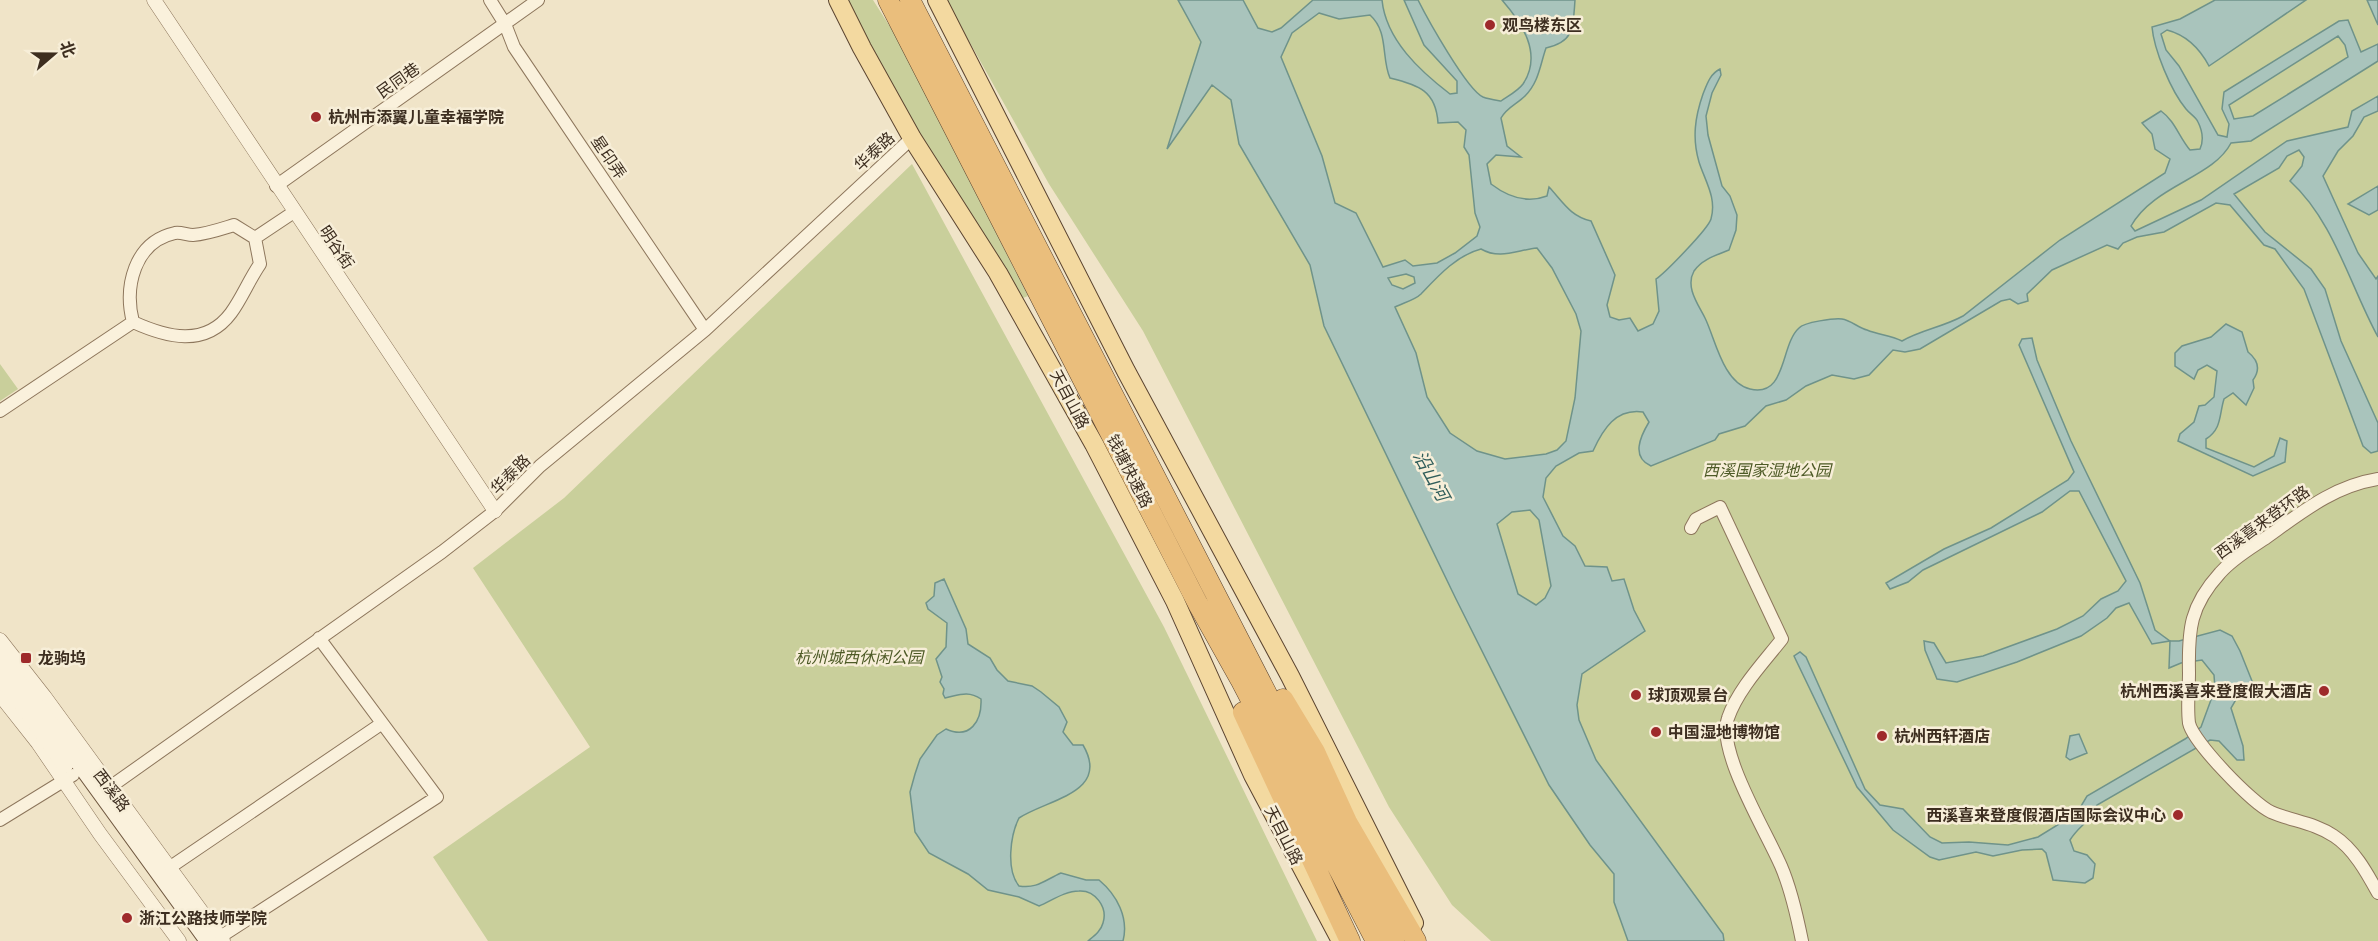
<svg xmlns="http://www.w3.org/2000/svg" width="2378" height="941" viewBox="0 0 2378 941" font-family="'Crimson Pro','Noto Sans SC',serif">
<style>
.green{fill:#c9cf9b}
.water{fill:#a9c4bc;stroke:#6f938a;stroke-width:1.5;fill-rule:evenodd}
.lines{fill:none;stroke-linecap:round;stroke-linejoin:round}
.minor-casing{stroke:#8d765c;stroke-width:14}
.tertiary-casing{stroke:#8d765c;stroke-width:15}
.secondary-casing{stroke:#6f573f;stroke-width:18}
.primary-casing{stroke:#5b4430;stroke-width:20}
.trunk-casing{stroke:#5b4430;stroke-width:21}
.minor{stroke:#faf1dc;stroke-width:12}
.tertiary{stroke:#faf1dc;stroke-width:14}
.secondary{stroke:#faf1dc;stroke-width:16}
.primary{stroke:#f3d9a0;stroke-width:18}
.trunk{stroke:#eabe7c;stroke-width:20}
.poi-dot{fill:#9e2a2b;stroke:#f7eed8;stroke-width:2}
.labels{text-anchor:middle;stroke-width:5;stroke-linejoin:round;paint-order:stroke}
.poi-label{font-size:16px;font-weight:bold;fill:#3d2e20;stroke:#f7eed8;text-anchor:start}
.street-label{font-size:16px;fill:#3d2e20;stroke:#f7eed8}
.park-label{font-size:16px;font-style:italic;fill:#4d5a26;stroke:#f7eed8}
.water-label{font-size:18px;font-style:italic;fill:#2f5d5a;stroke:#f7eed8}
</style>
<rect width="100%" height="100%" fill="#f0e4c8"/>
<!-- green -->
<path class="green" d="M 846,0 L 873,0 L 903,47 L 1028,296 L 1023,298 L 950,187 L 891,88 Z
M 946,0 L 2378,0 L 2378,941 L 1491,941 L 1452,905 L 1389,807 L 1143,331 L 1049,184 Z
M 912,164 L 1164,627 L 1317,941 L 488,941 L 433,857 L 590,747 L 473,568 L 564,498 Z
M 0,364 L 18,389 L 0,401 Z"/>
<!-- water -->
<path class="water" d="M 1178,0 L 1243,0 L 1258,28 L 1272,32 L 1281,28 L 1313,0 L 1382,0 C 1386,40 1420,71 1450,94 L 1457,93 L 1457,81 L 1424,45 L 1404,0 L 1418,0 C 1427,18 1467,90 1483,97 C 1488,99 1495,100 1501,101 C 1508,96 1518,91 1523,84 C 1543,54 1522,23 1502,0 L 1575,0 C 1573,26 1575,42 1546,48 C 1540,65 1539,82 1525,96 C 1517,104 1507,107 1501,118 L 1507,146 L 1521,157 L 1496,155 L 1487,164 L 1491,184 C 1508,197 1526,204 1547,196 L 1549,187 C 1563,202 1570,216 1591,221 L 1615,275 L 1607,305 L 1610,317 L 1619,320 L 1630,318 L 1638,331 L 1653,324 L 1659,311 L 1656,279 C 1665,273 1708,229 1711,219 C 1717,198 1705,181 1699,162 C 1692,138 1695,117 1703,94 C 1707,84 1710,74 1720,69 L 1721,75 L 1712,93 L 1706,116 L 1708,135 L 1722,186 L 1730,196 L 1737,215 L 1736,230 L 1729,250 C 1717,255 1702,259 1694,271 C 1685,287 1698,304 1705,318 C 1715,338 1723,383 1750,389 C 1787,398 1780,345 1799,328 C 1804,322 1835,318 1842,319 C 1850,320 1859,328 1867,330 C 1879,335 1890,335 1902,341 C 1921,330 1943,327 1963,316 L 2060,240 L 2165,173 L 2170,159 L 2155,149 L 2152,134 L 2142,123 L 2161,111 C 2175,121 2179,137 2190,150 L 2200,149 C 2204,140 2203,132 2198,122 C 2196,117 2190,114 2186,109 C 2171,91 2154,50 2152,27 L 2180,19 L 2215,0 L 2306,0 L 2209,66 C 2200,49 2186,35 2167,30 L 2161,34 L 2166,50 L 2179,66 L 2218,135 L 2227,137 L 2229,124 L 2222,109 L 2224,92 L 2339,21 L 2348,20 L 2361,52 L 2378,44 L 2378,61 L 2251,141 L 2231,143 C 2213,178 2154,185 2131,226 L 2135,231 L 2201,200 L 2287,141 L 2348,127 L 2352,111 L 2378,96 L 2378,111 L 2364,117 L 2353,136 L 2338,151 L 2323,176 L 2358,253 L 2376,279 L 2378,276 L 2378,337 C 2350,286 2334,221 2290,181 L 2302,166 L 2304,157 L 2299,150 L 2287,156 L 2279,168 L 2234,194 L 2265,232 L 2311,269 L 2325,289 L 2341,341 L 2378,423 L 2378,451 L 2371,453 L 2363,446 L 2304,289 L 2275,249 L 2264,245 L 2230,205 L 2216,203 L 2164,232 L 2137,237 L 2123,243 L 2118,249 L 2107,245 L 2052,270 L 2027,294 L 2028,301 L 2018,304 L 2010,299 L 2001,301 L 1920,349 L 1905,352 L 1893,350 L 1869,375 L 1854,379 L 1832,375 L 1806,386 L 1786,400 L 1766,406 L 1745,426 L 1719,434 L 1715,440 L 1651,466 C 1631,457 1640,437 1649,422 L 1643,412 C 1616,408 1603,429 1593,451 L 1579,453 L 1556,466 L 1546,478 L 1543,497 L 1563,536 L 1575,546 L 1585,566 L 1607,567 L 1612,581 L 1624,579 L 1634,610 L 1645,631 L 1582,674 L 1577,705 L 1579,720 L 1596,760 L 1723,934 L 1724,941 L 1628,941 L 1614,902 L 1614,874 L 1590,845 L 1549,785 L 1456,599 L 1324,326 L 1310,265 L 1239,144 L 1231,100 L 1212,85 L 1167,149 L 1201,42 ZM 1319,13 L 1339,19 L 1370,15 C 1389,32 1381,58 1390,78 C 1419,85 1436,91 1438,123 L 1458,122 L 1466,130 L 1464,147 L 1469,155 L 1475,213 L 1480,227 L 1477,236 L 1455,253 L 1437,263 L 1413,266 L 1405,260 L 1383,267 L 1356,213 L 1335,203 L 1322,156 L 1281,57 L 1292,33 ZM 2338,36 L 2345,45 L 2348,57 L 2253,116 L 2234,119 L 2229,105 ZM 1537,248 L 1552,268 L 1576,314 L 1581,331 L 1575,398 L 1566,441 L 1557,450 L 1546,454 L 1505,459 L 1477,451 L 1450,433 L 1427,397 L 1416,353 L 1395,307 C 1403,303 1415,300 1421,294 C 1438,276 1457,255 1481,249 C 1500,260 1517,250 1537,248 ZM 1406,274 L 1414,277 L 1415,283 L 1403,289 L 1392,285 L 1388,278 ZM 1530,510 L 1539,520 L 1551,586 L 1545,598 L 1536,605 L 1518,594 L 1497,524 L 1512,512 Z
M 2367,0 L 2378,0 L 2378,25 Z
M 2378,186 L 2378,210 L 2369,215 L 2348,204 Z
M 2226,324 L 2242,332 L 2248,352 C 2258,360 2261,369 2253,380 L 2254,388 L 2246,405 L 2233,393 L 2224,399 C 2219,415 2222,429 2206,439 L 2206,448 L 2254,467 L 2274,456 L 2280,438 L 2287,441 L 2285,462 L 2253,476 L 2178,441 L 2180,434 L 2194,422 L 2199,406 L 2205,405 L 2214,397 L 2217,371 L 2207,365 L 2198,370 L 2194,379 L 2175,366 L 2175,353 L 2182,346 L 2211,337 Z
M 2032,338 L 2037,360 L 2071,441 L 2140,583 L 2155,630 L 2170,641 L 2179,641 L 2220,630 L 2232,636 L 2240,651 L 2256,691 L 2238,696 L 2231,708 L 2243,746 L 2244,760 L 2237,760 L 2219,741 L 2210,740 L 2097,805 C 2089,824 2080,824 2070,840 L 2074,851 L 2087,855 L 2095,864 L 2093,878 L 2085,883 L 2053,880 L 2046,853 L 2042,849 L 2022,850 L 1993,856 L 1976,852 L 1939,860 L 1930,857 L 1893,830 L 1857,787 L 1794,656 L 1800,652 L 1806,657 L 1865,789 L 1880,805 L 1903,809 L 1930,837 L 1942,843 L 1969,842 L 2008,845 L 2038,837 L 2077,813 L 2087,796 L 2185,739 L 2201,727 L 2215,689 L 2214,675 L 2202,660 L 2181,663 L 2169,668 L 2170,641 L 2152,644 L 2129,603 L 2116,608 L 2107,618 L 2081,636 L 2017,662 L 1957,682 L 1937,679 L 1925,650 L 1924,641 L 1934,643 L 1946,663 L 1983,656 L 2057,629 L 2083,616 L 2101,599 L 2118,591 L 2126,581 L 2079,491 L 2070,491 L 2042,512 L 1923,570 L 1908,582 L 1890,589 L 1886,583 L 1944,549 L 1991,528 L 2068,480 L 2074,472 L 2019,345 L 2022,339 Z
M 944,579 L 966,629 L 968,644 L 990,658 L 997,670 L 1008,681 L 1032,686 L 1041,692 L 1059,707 L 1067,722 L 1063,732 L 1073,745 L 1083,745 C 1111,793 1048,799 1019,818 C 1010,836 1006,870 1019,886 C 1037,889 1045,880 1061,873 L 1086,880 L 1099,880 C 1117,895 1129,918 1123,941 L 1088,941 C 1094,936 1101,931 1103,923 C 1108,907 1095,890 1079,891 C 1065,891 1051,901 1039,906 L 1019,897 L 988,890 L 968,874 L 929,853 L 915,832 L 910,792 L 915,774 L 920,759 L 937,735 L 946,729 C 970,740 982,721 981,699 C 968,690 959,695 945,698 L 943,694 L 944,689 L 940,682 L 942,677 L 936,659 L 946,647 L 947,623 L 928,609 L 926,603 L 934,596 L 935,583 Z
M 2079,734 L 2087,753 L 2070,760 L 2066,757 L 2070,736 Z"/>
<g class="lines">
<defs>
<path id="minor" d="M 490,0 L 505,24 L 514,47 L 705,330
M 276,186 L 538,0
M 133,322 C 124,287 134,242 175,233 C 181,232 187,235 193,235 C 207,234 221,229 234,225 L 255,238
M 0,411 L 133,322 C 166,337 205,348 231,313 C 242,298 249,280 260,264 L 255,238 L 294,212
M 2378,479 C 2334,486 2302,512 2267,537 C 2251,548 2233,558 2220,573 C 2190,606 2188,629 2189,673 C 2189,689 2187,707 2189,723 C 2193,742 2252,803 2271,812 C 2292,821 2315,823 2334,836 C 2354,849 2367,873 2378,893
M 1691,528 L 1696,519 L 1720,507 L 1782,639 C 1764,662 1738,689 1728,718 C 1716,750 1767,833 1781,866 C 1791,889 1797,916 1802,941
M 103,792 L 442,552 L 495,511 L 540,466 L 705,330 L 912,138
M 0,820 L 73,775
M 169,868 L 381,724
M 220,937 L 437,797 L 319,638"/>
<path id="tertiary" d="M 154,0 L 495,511
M 0,640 L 44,696 L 223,941
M 0,695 L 38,743 L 100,834 L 179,941"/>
<path id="secondary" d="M 0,659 L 47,719 L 208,941
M 0,677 L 18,698 L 65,765"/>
<path id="primary" d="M 838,0 L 862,48 L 912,138 L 998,273 L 1094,444 L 1175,601 L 1253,775 L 1341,941
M 937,0 L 1126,371 L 1290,676 L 1414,923"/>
<path id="trunk" d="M 888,0 L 1198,604 L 1240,679 L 1376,941
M 910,0 L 1394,941
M 1283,699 L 1315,752 L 1347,822 L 1416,941
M 1243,712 L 1350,941"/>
</defs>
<!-- minor casing -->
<use href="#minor" class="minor-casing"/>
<!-- tertiary casing -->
<use href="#tertiary" class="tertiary-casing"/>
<!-- secondary casing -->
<use href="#secondary" class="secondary-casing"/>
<!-- primary casing -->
<use href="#primary" class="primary-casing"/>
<!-- trunk casing -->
<use href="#trunk" class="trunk-casing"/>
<!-- minor -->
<use href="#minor" class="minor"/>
<!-- tertiary -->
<use href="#tertiary" class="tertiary"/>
<!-- secondary -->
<use href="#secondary" class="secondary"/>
<!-- primary -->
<use href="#primary" class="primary"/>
<!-- trunk -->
<use href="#trunk" class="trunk"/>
</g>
<!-- markers -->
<g class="poi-dot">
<circle cx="1490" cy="25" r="6"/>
<circle cx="316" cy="117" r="6"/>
<rect x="20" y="652" width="12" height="12" rx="3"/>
<circle cx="2324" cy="691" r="6"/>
<circle cx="1636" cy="695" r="6"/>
<circle cx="1656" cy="732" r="6"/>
<circle cx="1882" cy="736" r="6"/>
<circle cx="2178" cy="815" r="6"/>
<circle cx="127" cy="918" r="6"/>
</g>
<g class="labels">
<!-- poi labels -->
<g class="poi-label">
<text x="1502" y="31">观鸟楼东区</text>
<text x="328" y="123">杭州市添翼儿童幸福学院</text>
<text x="38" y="664">龙驹坞</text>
<text x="2312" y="697" text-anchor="end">杭州西溪喜来登度假大酒店</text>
<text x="1648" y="701">球顶观景台</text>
<text x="1668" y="738">中国湿地博物馆</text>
<text x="1894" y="742">杭州西轩酒店</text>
<text x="2166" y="821" text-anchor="end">西溪喜来登度假酒店国际会议中心</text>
<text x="139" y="924">浙江公路技师学院</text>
</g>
<!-- street labels -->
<g class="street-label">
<text transform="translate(398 80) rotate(-35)" y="6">民同巷</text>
<text transform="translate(874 151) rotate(-43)" y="6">华泰路</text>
<text transform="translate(609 157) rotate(56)" y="6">星印弄</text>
<text transform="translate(337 247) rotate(56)" y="6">明谷街</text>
<text transform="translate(1070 399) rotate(62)" y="6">天目山路</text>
<text transform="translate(1130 471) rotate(63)" y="6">钱塘快速路</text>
<text transform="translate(510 474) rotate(-45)" y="6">华泰路</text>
<text transform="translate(2262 522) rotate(-36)" y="6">西溪喜来登环路</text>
<text transform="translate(112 790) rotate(53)" y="6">西溪路</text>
<text transform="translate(1284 835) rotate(63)" y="6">天目山路</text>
</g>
<!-- park labels -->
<g class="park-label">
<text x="1767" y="476">西溪国家湿地公园</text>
<text x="859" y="663">杭州城西休闲公园</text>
</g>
<!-- water labels -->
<g class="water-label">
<text transform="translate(1431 476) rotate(61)" y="6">沿山河</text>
</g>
</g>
<!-- north arrow -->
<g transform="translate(54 54) rotate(70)" stroke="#f7eed8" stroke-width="4.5" paint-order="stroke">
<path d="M0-4.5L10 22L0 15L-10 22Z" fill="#3d2e20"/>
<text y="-9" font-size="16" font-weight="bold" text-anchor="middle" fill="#3d2e20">北</text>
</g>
</svg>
